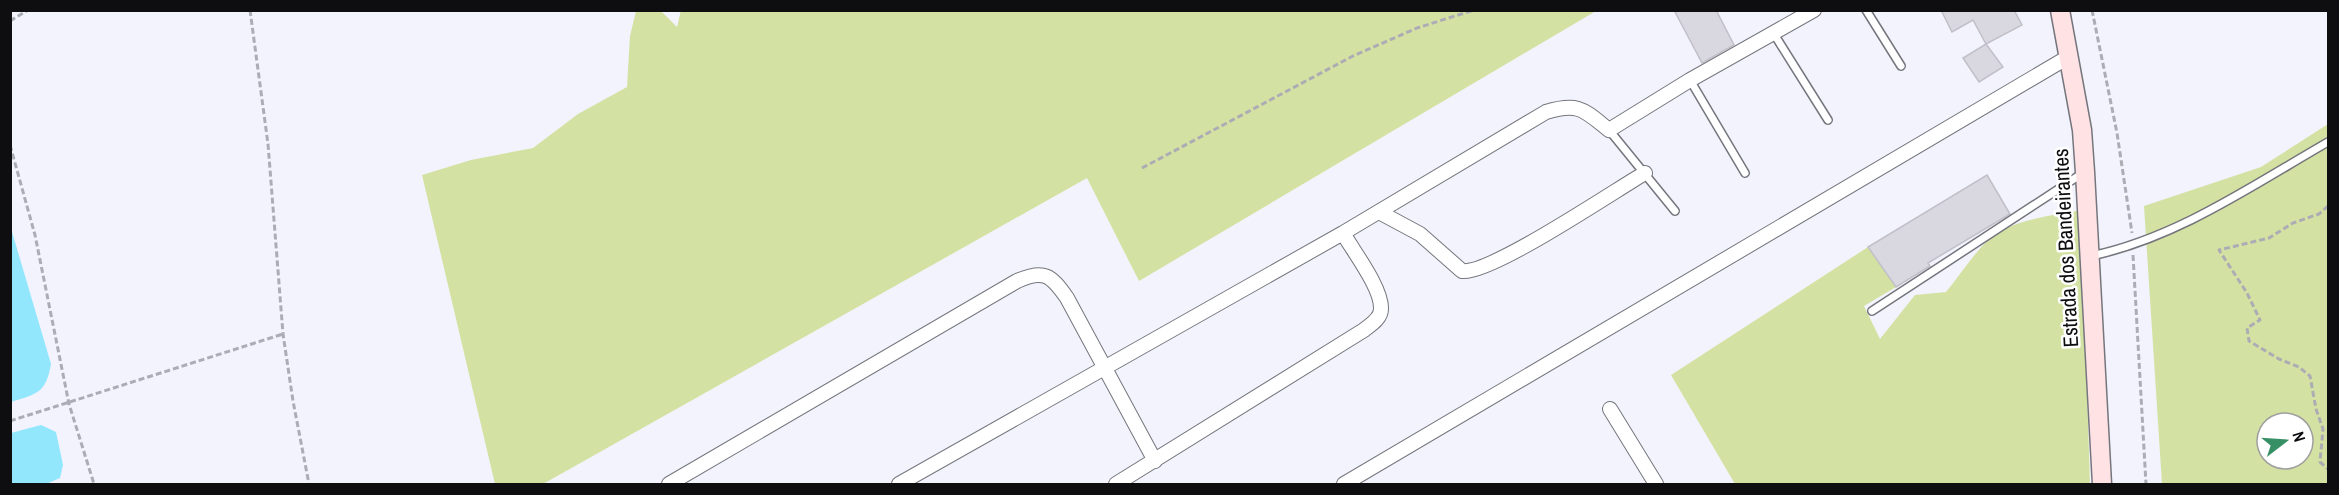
<svg xmlns="http://www.w3.org/2000/svg" width="2339" height="495" viewBox="0 0 2339 495" font-family="'Archivo Narrow',sans-serif">
<style>
.green{fill:#d3e2a2;fill-rule:evenodd}
.water{fill:#92e7fd}
.building{fill:#d9d7df;stroke:#c1bfc7;stroke-width:1.5}
.lines{fill:none;stroke-linecap:round;stroke-linejoin:round}
.lane-casing{stroke:#75767d;stroke-width:10}
.street-casing{stroke:#75767d;stroke-width:16}
.secondary-casing{stroke:#75767d;stroke-width:21}
.path{stroke:#acadb4;stroke-width:3;stroke-dasharray:6 3;stroke-linecap:butt}
.lane{stroke:#fff;stroke-width:7}
.street{stroke:#fff;stroke-width:14}
.secondary{stroke:#ffe2e4;stroke-width:18}
.labels{text-anchor:middle;stroke-width:5;stroke-linejoin:round;paint-order:stroke}
.street-label{font-size:21px;fill:#0e0e11;stroke:#fff}
</style>
<rect width="100%" height="100%" fill="#f2f3fc"/>
<!-- green -->
<path class="green" d="M 681,10 L 1596,10 L 1596,11 L 1139,281 L 1087,178 L 543,484 L 495,484 L 422,175 L 471,160 L 533,148 L 578,114 L 627,87 L 630,36 L 636,11 L 661,11 L 677,27 Z
M 2328,124 L 2328,484 L 2162,484 L 2144,206 L 2261,167 ZM 2267,423 L 2303,423 L 2303,459 L 2267,459 Z
M 2081,210 L 2090,484 L 1735,484 L 1671,375 L 1868,247 L 1896,287 L 1864,306 L 1880,339 L 1915,295 L 1946,292 C 1960,275 1972,256 1988,240 C 2007,221 2054,215 2081,210 Z"/>
<!-- water -->
<path class="water" d="M 10,225 L 51,364 C 46,393 37,394 11,402 Z
M 41,425 L 56,432 L 63,465 L 60,478 L 46,484 L 11,484 L 11,433 Z"/>
<!-- building -->
<path class="building" d="M 1674,10 L 1716,10 L 1734,45 L 1702,63 Z
M 1941,10 L 2014,10 L 2022,25 L 1986,44 L 1973,20 L 1952,32 Z
M 1986,44 L 2003,67 L 1979,82 L 1963,58 Z
M 1987,175 L 2010,214 L 1928,263 L 1930,266 L 1896,287 L 1868,247 Z"/>
<g class="lines">
<defs>
<path id="lane" d="M 1866,10 L 1901,66
M 1774,34 L 1828,120
M 1690,80 L 1745,173
M 1609,130 L 1675,211
M 2091,256 C 2177,238 2253,185 2328,142
M 1872,311 L 2083,173"/>
<path id="street" d="M 1379,212 L 1420,234 L 1462,271 C 1490,275 1614,191 1645,173
M 1610,409 L 1656,484
M 669,484 L 1017,281 C 1044,269 1051,275 1067,298 L 1155,461
M 899,484 L 1343,233 L 1546,112 C 1579,102 1584,110 1609,130 L 1690,80 L 1814,10
M 1116,484 L 1364,330 C 1370,325 1381,319 1381,309 C 1382,288 1353,251 1343,233
M 1344,484 L 2070,56"/>
<path id="secondary" d="M 2060,10 L 2082,130 L 2085,172 L 2102,484"/>
</defs>
<!-- lane casing -->
<use href="#lane" class="lane-casing"/>
<!-- street casing -->
<use href="#street" class="street-casing"/>
<!-- secondary casing -->
<use href="#secondary" class="secondary-casing"/>
<!-- path -->
<path class="path" d="M 250,10 L 268,144 L 283,334 L 293,401 L 309,484
M 2092,10 L 2117,133 L 2132,233
M 10,21 L 28,10
M 10,145 L 35,235 L 69,404 L 94,484
M 1142,168 L 1353,56 L 1417,28 L 1474,10
M 2328,206 L 2319,214 L 2293,223 L 2269,238 L 2219,250 L 2247,293 L 2260,320 L 2247,328 L 2249,341 L 2279,359 L 2299,367 L 2310,376 L 2316,409 L 2323,429 L 2320,462 L 2328,469
M 2133,255 L 2146,484
M 10,421 L 283,334"/>
<!-- lane -->
<use href="#lane" class="lane"/>
<!-- street -->
<use href="#street" class="street"/>
<!-- secondary -->
<use href="#secondary" class="secondary"/>
</g>
<g class="labels">
<!-- street labels -->
<g class="street-label">
<text transform="translate(2066 248) rotate(-93)" y="7">Estrada dos Bandeirantes</text>
</g>
</g>
<!-- border -->
<rect width="2339" height="495" fill="none" stroke="#0e0e11" stroke-width="24"/>
<!-- north arrow -->
<g transform="translate(2285 441) rotate(73)"><circle r="28" fill="#ffffff" stroke="#9f9fa0" stroke-width="1.5"/>
<path d="M0-4.5L10 22L0 15L-10 22Z" fill="#379065"/>
<text y="-9" font-size="16" font-weight="bold" text-anchor="middle" fill="#0e0e11">N</text>
</g>
</svg>
